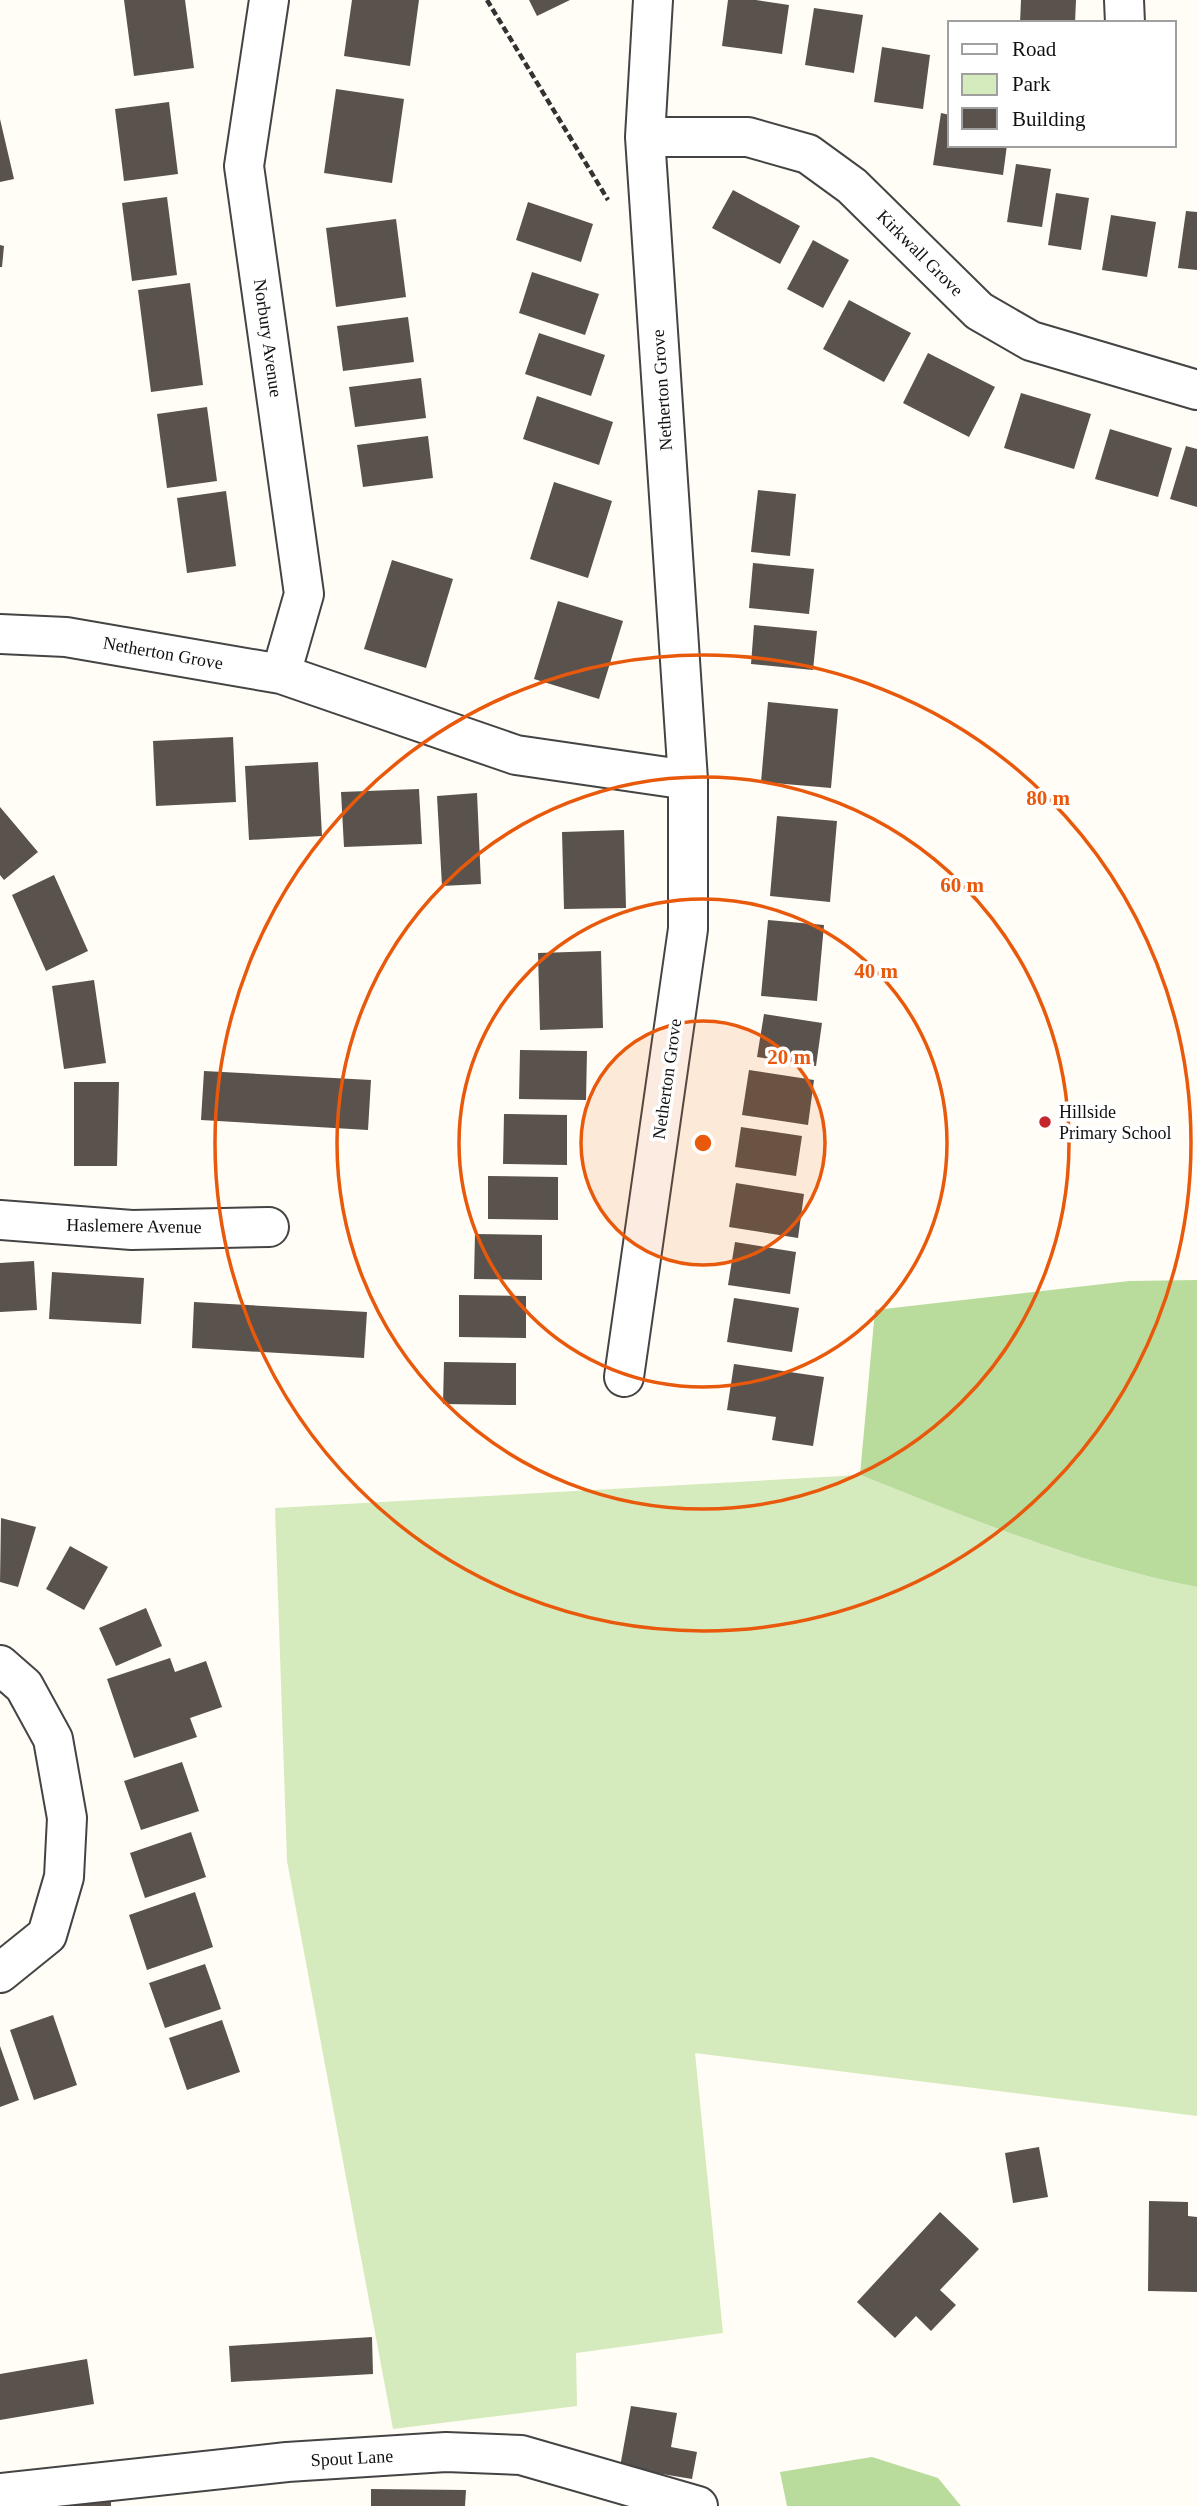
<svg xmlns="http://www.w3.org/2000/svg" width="1197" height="2506" viewBox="0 0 1197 2506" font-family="Georgia,serif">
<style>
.green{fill:#d5ebbd}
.forest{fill:#b9dc9c}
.building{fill:#5a524d}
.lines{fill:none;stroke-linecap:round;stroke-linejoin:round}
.minor-casing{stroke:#444;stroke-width:42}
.path{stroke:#333;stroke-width:4.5;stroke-dasharray:7 3.5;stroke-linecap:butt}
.minor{stroke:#fff;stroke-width:38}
.ring{fill:none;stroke:#e8590c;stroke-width:3.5}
.poi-dot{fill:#c4262e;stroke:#fff;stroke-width:2.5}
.labels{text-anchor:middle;stroke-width:7;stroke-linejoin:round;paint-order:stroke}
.street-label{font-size:18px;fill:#111;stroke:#fff}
.poi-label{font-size:18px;fill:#111;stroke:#fff;text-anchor:start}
.centre{fill:#e8590c;stroke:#fff;stroke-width:3.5}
.ring-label{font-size:21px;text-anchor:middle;font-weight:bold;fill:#e8590c;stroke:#fff;stroke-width:7;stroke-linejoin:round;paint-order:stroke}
</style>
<rect width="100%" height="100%" fill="#fffdf5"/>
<!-- green -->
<path class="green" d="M 860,1475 C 969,1518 1081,1565 1197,1587 L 1197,2116 L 695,2053 L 723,2333 L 576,2353 L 577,2406 L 393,2429 L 287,1861 L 275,1508 Z"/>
<!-- forest -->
<path class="forest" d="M 1197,1280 L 1197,1587 C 1081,1565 969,1518 860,1475 L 875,1310 L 1129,1281 Z
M 872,2457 L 938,2478 L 961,2506 L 787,2506 L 780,2472 Z"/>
<!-- building -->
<path class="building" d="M 124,0 L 185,0 L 194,68 L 134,76 Z
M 352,0 L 419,0 L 410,66 L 344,56 Z
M 529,0 L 570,0 L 537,16 Z
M 728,0 L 756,0 L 789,5 L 782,54 L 722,46 Z
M 1021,0 L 1076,0 L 1075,23 L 1020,23 Z
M 814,8 L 863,15 L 854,73 L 805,65 Z
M 882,47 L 930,55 L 923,109 L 874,102 Z
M 336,89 L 404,99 L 392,183 L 324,173 Z
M 169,102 L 178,174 L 124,181 L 115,109 Z
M 941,113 L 950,115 L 950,145 L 1007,145 L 1003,175 L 933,165 Z
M 0,119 L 14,179 L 0,182 Z
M 1016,164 L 1051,169 L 1042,227 L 1007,222 Z
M 733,190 L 800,226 L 780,264 L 712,228 Z
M 1056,193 L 1089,198 L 1081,250 L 1048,245 Z
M 167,197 L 177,275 L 132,281 L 122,203 Z
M 528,202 L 593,224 L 581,262 L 516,240 Z
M 1186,211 L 1197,212 L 1197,270 L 1178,268 Z
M 1111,215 L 1156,222 L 1147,277 L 1102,270 Z
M 396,219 L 406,297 L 336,307 L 326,228 Z
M 813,240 L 849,260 L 823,308 L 787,289 Z
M 0,245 L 4,246 L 2,267 L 0,267 Z
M 532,272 L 599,294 L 585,335 L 519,313 Z
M 190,283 L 203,385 L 151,392 L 138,290 Z
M 849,300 L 911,333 L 884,382 L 823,349 Z
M 408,317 L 414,362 L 343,371 L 337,326 Z
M 539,333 L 605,355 L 591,396 L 525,374 Z
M 928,353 L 995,387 L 969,437 L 903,403 Z
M 421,378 L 426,418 L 355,427 L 349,387 Z
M 1021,393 L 1091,414 L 1074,469 L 1004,448 Z
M 537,396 L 613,422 L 599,465 L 523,439 Z
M 207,407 L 217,481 L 167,488 L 157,414 Z
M 1110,429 L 1172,448 L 1158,497 L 1095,479 Z
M 428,436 L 433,478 L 363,487 L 357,445 Z
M 1186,446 L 1197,449 L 1197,507 L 1170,499 Z
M 554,482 L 612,501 L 588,578 L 530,559 Z
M 758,490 L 796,494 L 790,556 L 751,552 Z
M 226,491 L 236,566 L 187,573 L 177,498 Z
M 392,560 L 453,579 L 426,668 L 364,649 Z
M 753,563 L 814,569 L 809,614 L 749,608 Z
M 558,601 L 623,621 L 599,699 L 534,679 Z
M 754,625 L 817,631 L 813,670 L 751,664 Z
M 768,702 L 838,709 L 831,788 L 761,782 Z
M 233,737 L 236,802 L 156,806 L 153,741 Z
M 318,762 L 322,836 L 249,840 L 245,766 Z
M 419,789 L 422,844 L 344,847 L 341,792 Z
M 477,793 L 481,884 L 442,886 L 437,796 Z
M 0,807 L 38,852 L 4,880 L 0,875 Z
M 777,816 L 837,821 L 830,902 L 770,896 Z
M 624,830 L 626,908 L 564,909 L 562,832 Z
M 54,875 L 88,951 L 46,971 L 12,895 Z
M 768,920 L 824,925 L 817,1001 L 761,996 Z
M 601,951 L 603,1028 L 540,1030 L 538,953 Z
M 94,980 L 106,1063 L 64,1069 L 52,986 Z
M 764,1014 L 822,1023 L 816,1066 L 757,1057 Z
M 520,1050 L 587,1051 L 586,1100 L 519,1099 Z
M 749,1070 L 814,1080 L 808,1125 L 742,1115 Z
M 204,1071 L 371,1080 L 368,1130 L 201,1120 Z
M 74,1082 L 119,1082 L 117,1166 L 74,1166 Z
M 504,1114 L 567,1115 L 567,1165 L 503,1164 Z
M 741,1127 L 802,1136 L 796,1176 L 735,1167 Z
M 488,1176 L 558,1177 L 558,1220 L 488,1219 Z
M 736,1183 L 804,1194 L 798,1238 L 729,1227 Z
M 475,1234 L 542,1235 L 542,1280 L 474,1279 Z
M 735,1242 L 796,1252 L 790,1294 L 728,1285 Z
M 34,1261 L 37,1310 L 0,1312 L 0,1263 Z
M 52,1272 L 144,1278 L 141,1324 L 49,1319 Z
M 459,1295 L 526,1296 L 526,1338 L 459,1337 Z
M 734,1298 L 799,1308 L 792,1352 L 727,1342 Z
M 194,1302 L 367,1312 L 364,1358 L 192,1348 Z
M 444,1362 L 516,1363 L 516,1405 L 443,1404 Z
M 734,1364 L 824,1377 L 813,1446 L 772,1440 L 776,1417 L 727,1410 Z
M 1,1518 L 36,1527 L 18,1587 L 0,1582 Z
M 70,1546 L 108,1567 L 84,1610 L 46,1589 Z
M 146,1608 L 162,1646 L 116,1666 L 99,1628 Z
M 170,1658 L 175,1672 L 206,1661 L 222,1707 L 190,1718 L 197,1737 L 134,1758 L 107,1679 Z
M 182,1762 L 199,1811 L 141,1830 L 124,1781 Z
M 191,1832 L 206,1877 L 145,1898 L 130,1853 Z
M 195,1892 L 213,1947 L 147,1970 L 129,1915 Z
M 205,1964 L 221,2009 L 165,2028 L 149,1983 Z
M 53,2015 L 77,2085 L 34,2100 L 10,2030 Z
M 222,2020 L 240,2072 L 187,2090 L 169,2038 Z
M 0,2046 L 19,2100 L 0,2107 Z
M 1039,2147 L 1048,2197 L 1013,2203 L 1005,2153 Z
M 1149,2201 L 1188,2202 L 1188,2216 L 1197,2217 L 1197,2292 L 1148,2291 Z
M 940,2212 L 979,2249 L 940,2290 L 956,2305 L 931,2331 L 916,2316 L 895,2338 L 857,2302 Z
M 372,2337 L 373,2374 L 231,2382 L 229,2346 Z
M 87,2359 L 94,2404 L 0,2420 L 0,2374 Z
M 631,2406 L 677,2413 L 671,2447 L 697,2452 L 692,2479 L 620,2467 Z
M 371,2489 L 466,2490 L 465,2506 L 371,2506 Z
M 111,2493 L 111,2506 L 57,2506 Z"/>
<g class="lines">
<defs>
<path id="minor" d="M 269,0 L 244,166 L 304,594 L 281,674
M 1124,0 L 1125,23
M 645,137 L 748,137 L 808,154 L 852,186 L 979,311 L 1031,341 L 1197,390
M 0,634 L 66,637 L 281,674 L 516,755 L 688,780
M 0,1220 L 132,1230 L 269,1227
M 624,1377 L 688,929 L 688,780 L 645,137 L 653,0
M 0,1665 L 24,1686 L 53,1739 L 67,1818 L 64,1877 L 47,1935 L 0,1973
M 0,2493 L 287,2462 L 446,2452 L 521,2455 L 698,2506"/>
</defs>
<!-- minor casing -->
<use href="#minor" class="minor-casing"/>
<!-- path -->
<path class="path" d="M 487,0 L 608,200"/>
<!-- minor -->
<use href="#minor" class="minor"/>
</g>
<!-- distance rings -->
<circle cx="703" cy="1143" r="122" fill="#e8590c" fill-opacity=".12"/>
<g class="ring">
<circle cx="703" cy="1143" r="122"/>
<circle cx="703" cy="1143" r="244"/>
<circle cx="703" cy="1143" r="366"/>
<circle cx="703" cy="1143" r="488"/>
</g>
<!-- markers -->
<circle class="poi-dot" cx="1045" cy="1122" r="7"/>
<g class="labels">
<!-- street labels -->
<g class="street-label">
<text transform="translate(920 253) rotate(45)" y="6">Kirkwall Grove</text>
<text transform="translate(268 338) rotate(82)" y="6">Norbury Avenue</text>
<text transform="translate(662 390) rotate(-94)" y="6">Netherton Grove</text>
<text transform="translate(163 653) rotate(10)" y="6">Netherton Grove</text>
<text transform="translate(667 1079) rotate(-82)" y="6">Netherton Grove</text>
<text transform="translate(134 1226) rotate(1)" y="6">Haslemere Avenue</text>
<text transform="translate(352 2458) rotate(-3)" y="6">Spout Lane</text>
</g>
<!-- poi labels -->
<g class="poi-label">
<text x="1059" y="1118">Hillside<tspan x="1059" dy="21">Primary School</tspan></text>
</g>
</g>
<circle cx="703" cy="1143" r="10" class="centre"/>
<g class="ring-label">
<text x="1048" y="805">80 m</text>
<text x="962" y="892">60 m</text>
<text x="876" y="978">40 m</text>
<text x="789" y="1064">20 m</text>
</g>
<!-- legend -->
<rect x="948" y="21" width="228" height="126" fill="#ffffff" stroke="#a0a0a0" stroke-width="2"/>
<rect x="962" y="44" width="35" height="10" fill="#ffffff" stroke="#a0a0a0" stroke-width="2"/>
<text x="1012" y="56" font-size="21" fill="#111111">Road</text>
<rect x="962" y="74" width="35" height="21" fill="#d5ebbd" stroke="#a0a0a0" stroke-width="2"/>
<text x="1012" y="91" font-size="21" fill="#111111">Park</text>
<rect x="962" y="108" width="35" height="21" fill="#5a524d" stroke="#a0a0a0" stroke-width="2"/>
<text x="1012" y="126" font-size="21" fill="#111111">Building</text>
</svg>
